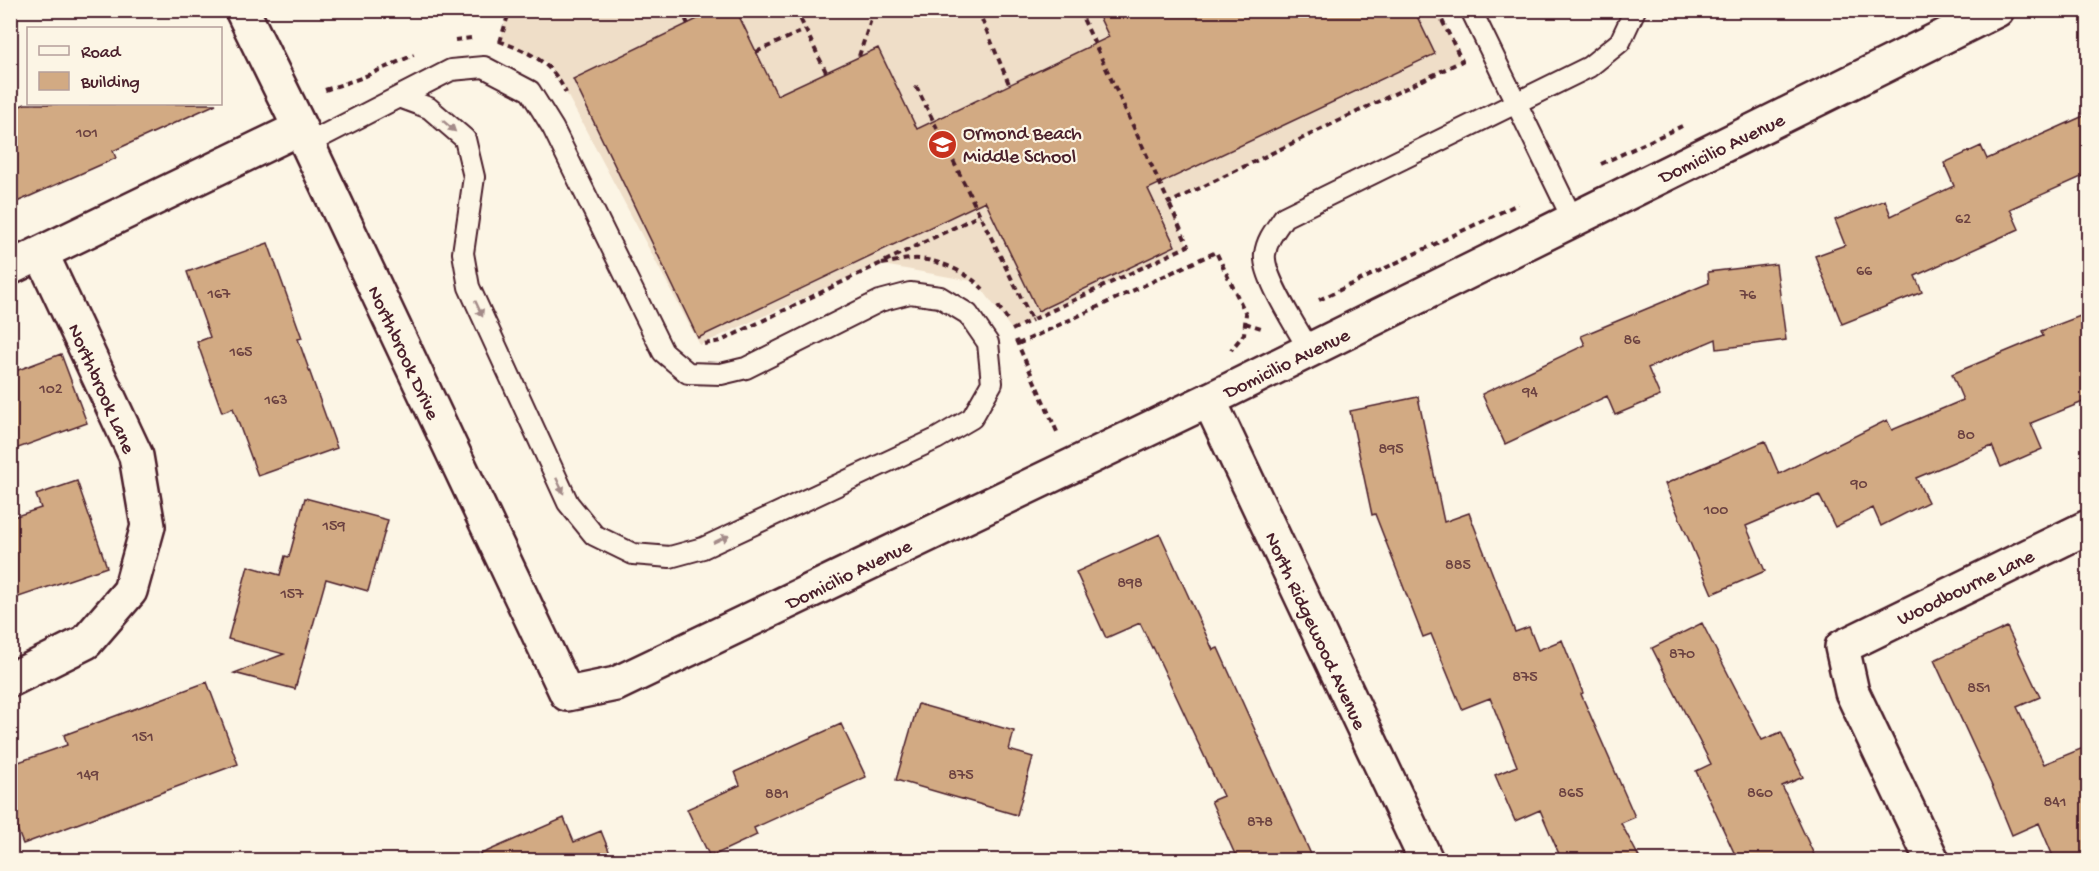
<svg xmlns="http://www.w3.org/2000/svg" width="2099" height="871" viewBox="0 0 2099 871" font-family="'Gochi Hand',sans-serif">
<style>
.built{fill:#efdec8}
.building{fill:#d2aa83;stroke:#4a1f2b;stroke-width:1.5}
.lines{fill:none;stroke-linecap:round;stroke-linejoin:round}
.lane-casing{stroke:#4a1f2b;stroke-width:24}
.street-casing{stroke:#4a1f2b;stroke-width:38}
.secondary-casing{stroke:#4a1f2b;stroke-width:38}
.path{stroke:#4a1f2b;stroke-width:4;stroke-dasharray:6 4.5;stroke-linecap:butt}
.lane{stroke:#fcf5e5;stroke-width:20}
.street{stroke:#fcf5e5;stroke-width:33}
.secondary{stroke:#fcf5e5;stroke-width:33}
.oneway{fill:#a38a88}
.labels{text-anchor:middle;stroke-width:4.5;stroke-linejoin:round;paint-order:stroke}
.number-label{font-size:16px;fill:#6c4241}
.poi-label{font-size:20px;fill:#4a1f2b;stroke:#fcf5e5;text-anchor:start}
.street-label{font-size:20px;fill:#4a1f2b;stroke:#fcf5e5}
</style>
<rect width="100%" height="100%" fill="#fcf5e5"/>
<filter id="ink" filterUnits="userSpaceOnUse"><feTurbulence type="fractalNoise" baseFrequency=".0167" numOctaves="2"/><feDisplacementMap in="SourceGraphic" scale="12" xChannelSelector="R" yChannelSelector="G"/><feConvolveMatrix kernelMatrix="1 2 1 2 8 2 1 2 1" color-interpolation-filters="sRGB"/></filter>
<g filter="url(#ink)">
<!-- built -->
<path class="built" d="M 508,10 L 1438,10 L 1462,61 L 1169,203 L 1188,246 L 1012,330 L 977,282 L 878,264 L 700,345 L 562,85 L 547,63 L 500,42 Z"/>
<!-- building -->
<path class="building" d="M 716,10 L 736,10 L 777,95 L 878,48 L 917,129 L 1109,37 L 1096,10 L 1414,10 L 1435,54 L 1148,189 L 1175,246 L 1038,311 L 985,201 L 698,338 L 573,79 Z
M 25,104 L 216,104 L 113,151 L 116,158 L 10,205 L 10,110 Z
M 2088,114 L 2088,174 L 2010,209 L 2019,229 L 1915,276 L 1922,292 L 1842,324 L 1815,256 L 1845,245 L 1835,220 L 1885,200 L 1891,216 L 1954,186 L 1944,163 L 1981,146 L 1987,159 Z
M 268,243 L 302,338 L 298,339 L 337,448 L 258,476 L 233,408 L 222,412 L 197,342 L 210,337 L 187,272 Z
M 1776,264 L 1786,340 L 1717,349 L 1716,339 L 1648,368 L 1660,396 L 1615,415 L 1607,396 L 1505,444 L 1482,394 L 1585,345 L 1581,336 L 1709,283 L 1708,272 Z
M 2088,313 L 2088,400 L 2031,423 L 2042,449 L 2001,467 L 1992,446 L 1916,478 L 1928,502 L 1881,526 L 1873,508 L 1835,527 L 1819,495 L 1746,526 L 1765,571 L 1712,594 L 1665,484 L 1765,441 L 1779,474 L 1887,420 L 1892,430 L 1963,400 L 1952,374 L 2043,336 L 2041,331 Z
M 61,354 L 87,423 L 10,451 L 10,373 Z
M 1418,397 L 1444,522 L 1469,513 L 1515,632 L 1529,627 L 1538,650 L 1562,640 L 1583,693 L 1581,694 L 1635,817 L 1621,823 L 1641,861 L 1562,861 L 1540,810 L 1515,821 L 1495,775 L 1517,766 L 1490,698 L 1462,709 L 1431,634 L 1423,637 L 1375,514 L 1372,515 L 1350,411 Z
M 77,481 L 107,567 L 10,600 L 10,518 L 41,508 L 36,495 Z
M 305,498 L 388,520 L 368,591 L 326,579 L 295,689 L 234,673 L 284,654 L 228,639 L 248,566 L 280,575 L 285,556 L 289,557 Z
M 1160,534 L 1213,650 L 1218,648 L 1314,861 L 1238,861 L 1211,801 L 1223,796 L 1153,647 L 1152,648 L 1140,623 L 1106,638 L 1076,572 Z
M 1702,623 L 1762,740 L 1781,732 L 1803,777 L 1782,786 L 1817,861 L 1738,861 L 1696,771 L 1711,764 L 1652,648 Z
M 2007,627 L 2040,697 L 2017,707 L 2044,764 L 2088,746 L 2088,855 L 2074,861 L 2055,861 L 2039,823 L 2012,835 L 1992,786 L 1934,660 Z
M 207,682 L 238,764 L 23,844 L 10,811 L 10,765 L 67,745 L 64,735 Z
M 918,704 L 1014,731 L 1009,750 L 1033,757 L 1017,815 L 896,780 Z
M 841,724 L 866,777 L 754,828 L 757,835 L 710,857 L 687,809 L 740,785 L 735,772 Z
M 564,818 L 574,842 L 601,831 L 613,861 L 465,861 Z"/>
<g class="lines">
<defs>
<path id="lane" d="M 1471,10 L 1573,220
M 307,144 L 451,70 L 484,67 L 530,91 L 553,128 L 663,352 L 688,373 L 721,374 L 746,368 L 880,301 L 910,293 L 940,297 L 968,314 L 988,343 L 992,383 L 972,418 L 936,439 L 703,548 L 670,557 L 633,554 L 594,535 L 568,503 L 469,287 L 463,253 L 474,177 L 465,139 L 429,108 L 399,97
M 1309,350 C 1298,329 1262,276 1265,254 C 1267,239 1276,229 1284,217 L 1589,67 L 1620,42 L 1635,10"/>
<path id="street" d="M 242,10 L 300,128 L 567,694 L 616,684 L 1209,400
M 41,253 L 300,128
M 10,268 L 41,253 L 136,456 L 148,526 L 130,591 L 86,642 L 10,680
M 1932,860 L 1852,692 L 1842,647 L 2088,527"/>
<path id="secondary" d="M 1426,860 L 1209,400 L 1997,10"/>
</defs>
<!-- lane casing -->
<use href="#lane" class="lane-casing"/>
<!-- street casing -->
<use href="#street" class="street-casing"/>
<!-- secondary casing -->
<use href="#secondary" class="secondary-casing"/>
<!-- path -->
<path class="path" d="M 681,10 L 688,24
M 796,10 L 826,72
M 978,10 L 1009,84
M 1079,10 L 1169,203 L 1462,61 L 1437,10
M 455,40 L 471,38
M 499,41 C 531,53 551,61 566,93
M 500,42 L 509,12 L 511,10
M 756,52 L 805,30
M 859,56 L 874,10
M 916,86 L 1032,320 L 1188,246 L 1169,203
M 325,90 L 361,78 L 414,55
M 1601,164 L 1682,126
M 882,264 C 894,262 908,258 920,259 C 942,261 968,273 983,289
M 1319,300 L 1518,204
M 998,306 L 1007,319
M 1245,323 L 1261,328
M 1012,330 L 1032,320
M 1016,340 L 1058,434
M 704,344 L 721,341 L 980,215
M 1018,344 L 1216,252 L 1246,314 L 1244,334 L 1231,350"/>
<!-- lane -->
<use href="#lane" class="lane"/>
<!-- street -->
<use href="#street" class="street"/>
<!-- secondary -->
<use href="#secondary" class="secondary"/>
</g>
<!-- one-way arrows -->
<defs><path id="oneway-solid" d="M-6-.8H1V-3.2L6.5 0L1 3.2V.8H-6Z" transform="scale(1.5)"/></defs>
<g class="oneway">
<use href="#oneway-solid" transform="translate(449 126) rotate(41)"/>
<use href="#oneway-solid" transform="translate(479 309) rotate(65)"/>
<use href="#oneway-solid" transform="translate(560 486) rotate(65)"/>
<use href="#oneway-solid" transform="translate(721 539) rotate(-25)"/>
</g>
</g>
<!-- icons -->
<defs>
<symbol id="school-disc" viewBox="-11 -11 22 22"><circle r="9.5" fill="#c8321e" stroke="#fcf5e5"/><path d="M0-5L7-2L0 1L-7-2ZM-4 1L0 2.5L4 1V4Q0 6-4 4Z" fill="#fff"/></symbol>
</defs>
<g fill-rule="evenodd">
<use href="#school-disc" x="926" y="128" width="33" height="33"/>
</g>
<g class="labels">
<!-- number labels -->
<g class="number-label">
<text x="87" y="137">101</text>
<text x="1963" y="223">62</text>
<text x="1864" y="275">66</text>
<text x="219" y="298">167</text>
<text x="1748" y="299">76</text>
<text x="1632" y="344">86</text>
<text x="241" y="356">165</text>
<text x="51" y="393">102</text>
<text x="1530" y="396">94</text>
<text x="276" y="404">163</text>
<text x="1966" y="439">80</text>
<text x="1391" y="453">895</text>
<text x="1859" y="488">90</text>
<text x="1716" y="514">100</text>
<text x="334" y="530">159</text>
<text x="1458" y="569">885</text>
<text x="1130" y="587">898</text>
<text x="292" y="598">157</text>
<text x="1682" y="658">870</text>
<text x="1525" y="681">875</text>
<text x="1979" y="692">851</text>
<text x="143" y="741">151</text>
<text x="88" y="779">149</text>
<text x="961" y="779">875</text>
<text x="1571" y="797">865</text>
<text x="1760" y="797">860</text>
<text x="777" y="798">881</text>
<text x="2055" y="806">841</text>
<text x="1260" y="826">878</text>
</g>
<!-- poi labels -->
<g class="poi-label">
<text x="963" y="139">Ormond Beach<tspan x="963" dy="23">Middle School</tspan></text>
</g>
<!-- street labels -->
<g class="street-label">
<text transform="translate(1721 147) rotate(-26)" y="7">Domicilio Avenue</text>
<text transform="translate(405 352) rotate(65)" y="7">Northbrook Drive</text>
<text transform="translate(1286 362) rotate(-26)" y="7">Domicilio Avenue</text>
<text transform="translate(103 388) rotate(66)" y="7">Northbrook Lane</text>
<text transform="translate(848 573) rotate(-26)" y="7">Domicilio Avenue</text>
<text transform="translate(1965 586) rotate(-26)" y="7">Woodbourne Lane</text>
<text transform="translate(1317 630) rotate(65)" y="7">North Ridgewood Avenue</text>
</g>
</g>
<!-- margin -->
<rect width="2099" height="871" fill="none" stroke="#fcf5e5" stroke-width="36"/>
<rect x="18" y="18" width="2063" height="835" fill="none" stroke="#4a1f2b" stroke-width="2" filter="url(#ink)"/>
<!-- legend -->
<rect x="27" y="27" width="195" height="78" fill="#fcf5e5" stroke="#b59f9b" stroke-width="1.5"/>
<rect x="39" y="46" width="30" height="9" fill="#fcf5e5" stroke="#b59f9b" stroke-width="1.5"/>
<text x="81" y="57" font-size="18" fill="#4a1f2b">Road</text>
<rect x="39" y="72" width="30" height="18" fill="#d2aa83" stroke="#b59f9b" stroke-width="1.5"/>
<text x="81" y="87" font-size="18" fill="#4a1f2b">Building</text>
</svg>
